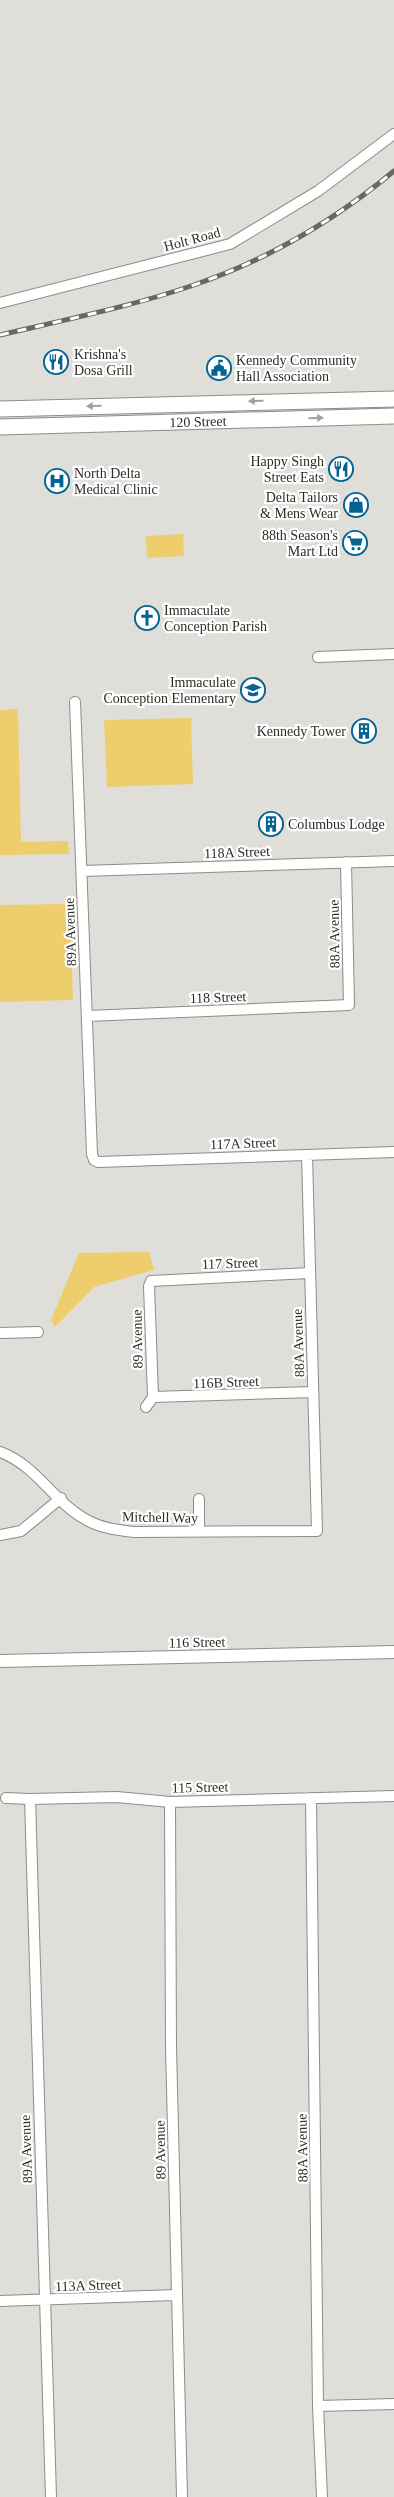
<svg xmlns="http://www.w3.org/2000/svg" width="394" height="2497" viewBox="0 0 394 2497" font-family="'Times New Roman',serif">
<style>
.green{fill:#eecd6d}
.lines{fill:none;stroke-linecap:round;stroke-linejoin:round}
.minor-casing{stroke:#8e8c87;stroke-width:12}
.tertiary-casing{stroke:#8e8c87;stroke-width:14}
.secondary-casing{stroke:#8e8c87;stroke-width:17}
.minor{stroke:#fff;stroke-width:10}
.tertiary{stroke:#fff;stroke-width:12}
.secondary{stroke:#fff;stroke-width:15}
.rail-casing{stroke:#676763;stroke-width:5}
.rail{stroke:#fff;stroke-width:3;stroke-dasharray:9;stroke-linecap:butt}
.oneway{fill:#a0a09f}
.labels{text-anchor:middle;stroke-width:4.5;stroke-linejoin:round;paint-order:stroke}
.street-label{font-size:14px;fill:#2c2c29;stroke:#fff}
.poi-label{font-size:14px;fill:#2c2c29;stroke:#fff;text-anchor:start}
</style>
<rect width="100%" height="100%" fill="#e0ded9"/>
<!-- green -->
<path class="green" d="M 183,534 L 184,556 L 147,558 L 146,536 Z
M 18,709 L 21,842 L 68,841 L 69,854 L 0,855 L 0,710 Z
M 191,718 L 193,784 L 107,787 L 104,720 Z
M 70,904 L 73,1000 L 0,1002 L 0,905 Z
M 149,1252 L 154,1270 L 94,1287 L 55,1327 L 51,1320 L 79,1253 Z"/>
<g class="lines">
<defs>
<path id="minor" d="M 0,303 L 230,244 L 318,191 L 394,134
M 318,657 L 394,654
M 75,702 L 92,1154 L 94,1160 L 98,1162 L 394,1152
M 82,871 L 394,861
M 87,1016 L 349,1005 L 346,862
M 0,1333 L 38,1332
M 153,1397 L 149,1286 L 151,1281 L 310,1273
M 146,1407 L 153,1397 L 313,1392
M 0,1452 C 36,1465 53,1501 85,1519 C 100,1528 117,1530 134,1532 L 317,1531 L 307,1155
M 199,1499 L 199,1531
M 0,1535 L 21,1531 L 61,1498
M 6,1798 L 30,1799 L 117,1797 L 170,1802 L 394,1796
M 311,1798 L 318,2406 L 322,2497
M 30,1799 L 51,2497
M 170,1802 L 171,2047 L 182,2497
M 0,2301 L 176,2295
M 318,2406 L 394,2404"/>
<path id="tertiary" d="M 0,1661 L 394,1652"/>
<g id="secondary">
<path d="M 0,409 L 394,399"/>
<path id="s1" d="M 0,427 L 394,416"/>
</g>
</defs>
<!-- minor casing -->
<use href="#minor" class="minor-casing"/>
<!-- tertiary casing -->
<use href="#tertiary" class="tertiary-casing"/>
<!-- secondary casing -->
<use href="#secondary" class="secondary-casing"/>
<!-- minor -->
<use href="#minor" class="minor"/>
<!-- tertiary -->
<use href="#tertiary" class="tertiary"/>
<!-- secondary -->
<use href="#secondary" class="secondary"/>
<defs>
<path id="rail" d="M 0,335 C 64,320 129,307 191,286 C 265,261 334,221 394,171"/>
</defs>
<!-- rail casing -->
<use href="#rail" class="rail-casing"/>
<!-- rail -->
<use href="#rail" class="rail"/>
</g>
<!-- one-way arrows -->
<defs><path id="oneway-solid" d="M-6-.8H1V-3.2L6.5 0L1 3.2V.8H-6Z" transform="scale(1.25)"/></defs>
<g class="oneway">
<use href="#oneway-solid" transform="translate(256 401) rotate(178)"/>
<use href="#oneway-solid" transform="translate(94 406) rotate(178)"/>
<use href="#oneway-solid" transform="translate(316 418) rotate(-1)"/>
</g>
<!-- icons -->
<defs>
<symbol id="restaurant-ring" viewBox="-11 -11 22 22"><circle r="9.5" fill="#fff" stroke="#056393" stroke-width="1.5"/><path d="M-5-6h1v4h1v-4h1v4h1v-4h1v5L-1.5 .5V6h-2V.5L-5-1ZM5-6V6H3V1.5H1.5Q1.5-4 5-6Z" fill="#056393"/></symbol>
<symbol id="civic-ring" viewBox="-11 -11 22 22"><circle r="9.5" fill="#fff" stroke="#056393" stroke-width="1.5"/><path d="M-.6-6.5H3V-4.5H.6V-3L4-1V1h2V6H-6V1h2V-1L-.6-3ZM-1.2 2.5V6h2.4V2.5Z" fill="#056393"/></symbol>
<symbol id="hospital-ring" viewBox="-11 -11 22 22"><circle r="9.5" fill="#fff" stroke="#056393" stroke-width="1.5"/><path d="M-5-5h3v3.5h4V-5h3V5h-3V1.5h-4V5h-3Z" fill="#056393"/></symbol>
<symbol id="shop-ring" viewBox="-11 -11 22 22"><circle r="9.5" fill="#fff" stroke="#056393" stroke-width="1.5"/><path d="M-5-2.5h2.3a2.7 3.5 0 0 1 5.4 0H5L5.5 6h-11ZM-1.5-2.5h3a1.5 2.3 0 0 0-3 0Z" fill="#056393"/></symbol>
<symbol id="supermarket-ring" viewBox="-11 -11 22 22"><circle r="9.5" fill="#fff" stroke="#056393" stroke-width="1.5"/><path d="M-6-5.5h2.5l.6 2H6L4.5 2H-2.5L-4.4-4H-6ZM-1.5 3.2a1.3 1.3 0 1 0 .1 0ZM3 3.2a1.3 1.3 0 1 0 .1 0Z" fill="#056393"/></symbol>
<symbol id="church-ring" viewBox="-11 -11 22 22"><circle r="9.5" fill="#fff" stroke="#056393" stroke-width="1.5"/><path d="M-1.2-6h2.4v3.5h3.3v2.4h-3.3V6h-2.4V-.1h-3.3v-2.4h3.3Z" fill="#056393"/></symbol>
<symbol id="school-ring" viewBox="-11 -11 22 22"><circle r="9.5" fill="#fff" stroke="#056393" stroke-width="1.5"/><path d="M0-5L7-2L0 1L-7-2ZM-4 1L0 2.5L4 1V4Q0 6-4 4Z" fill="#056393"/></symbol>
<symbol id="building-ring" viewBox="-11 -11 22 22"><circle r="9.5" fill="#fff" stroke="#056393" stroke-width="1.5"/><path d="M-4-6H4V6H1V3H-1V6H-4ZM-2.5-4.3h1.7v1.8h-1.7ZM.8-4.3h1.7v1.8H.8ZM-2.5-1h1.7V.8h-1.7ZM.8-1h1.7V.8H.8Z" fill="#056393"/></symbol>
</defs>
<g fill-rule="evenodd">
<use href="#restaurant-ring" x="42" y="348" width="28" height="28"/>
<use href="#civic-ring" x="205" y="354" width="28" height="28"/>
<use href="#restaurant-ring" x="327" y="455" width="28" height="28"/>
<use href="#hospital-ring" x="43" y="467" width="28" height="28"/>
<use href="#shop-ring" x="342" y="491" width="28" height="28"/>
<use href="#supermarket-ring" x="341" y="529" width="28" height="28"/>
<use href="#church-ring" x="133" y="604" width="28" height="28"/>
<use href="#school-ring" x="239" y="676" width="28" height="28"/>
<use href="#building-ring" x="350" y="717" width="28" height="28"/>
<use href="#building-ring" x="257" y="810" width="28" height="28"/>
</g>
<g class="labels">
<!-- street labels -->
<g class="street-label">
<text transform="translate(192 239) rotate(-15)" y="5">Holt Road</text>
<text dy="5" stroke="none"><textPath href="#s1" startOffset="198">120 Street</textPath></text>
<text transform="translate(237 852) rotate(-2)" y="5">118A Street</text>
<text transform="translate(70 932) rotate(-92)" y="5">89A Avenue</text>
<text transform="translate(334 934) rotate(-91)" y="5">88A Avenue</text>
<text transform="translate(218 997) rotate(-2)" y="5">118 Street</text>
<text transform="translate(243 1143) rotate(-2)" y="5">117A Street</text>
<text transform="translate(230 1263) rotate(-2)" y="5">117 Street</text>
<text transform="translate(137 1339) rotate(-91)" y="5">89 Avenue</text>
<text transform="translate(298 1343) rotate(-92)" y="5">88A Avenue</text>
<text transform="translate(226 1382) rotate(-2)" y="5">116B Street</text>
<text transform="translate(160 1517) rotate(1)" y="5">Mitchell Way</text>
<text transform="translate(197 1642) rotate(-1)" y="5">116 Street</text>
<text transform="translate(200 1787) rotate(-1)" y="5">115 Street</text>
<text transform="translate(302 2148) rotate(-91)" y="5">88A Avenue</text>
<text transform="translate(26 2149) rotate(-92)" y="5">89A Avenue</text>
<text transform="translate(160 2150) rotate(-91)" y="5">89 Avenue</text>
<text transform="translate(88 2285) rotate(-2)" y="5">113A Street</text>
</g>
<!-- poi labels -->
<g class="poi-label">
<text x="74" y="359">Krishna's<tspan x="74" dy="16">Dosa Grill</tspan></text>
<text x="236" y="365">Kennedy Community<tspan x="236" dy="16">Hall Association</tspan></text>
<text x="324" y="466" text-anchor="end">Happy Singh<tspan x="324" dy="16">Street Eats</tspan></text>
<text x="74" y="478">North Delta<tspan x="74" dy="16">Medical Clinic</tspan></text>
<text x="338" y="502" text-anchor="end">Delta Tailors<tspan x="338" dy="16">&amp; Mens Wear</tspan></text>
<text x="338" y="540" text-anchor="end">88th Season's<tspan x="338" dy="16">Mart Ltd</tspan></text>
<text x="164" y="615">Immaculate<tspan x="164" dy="16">Conception Parish</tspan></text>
<text x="236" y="687" text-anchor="end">Immaculate<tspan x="236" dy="16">Conception Elementary</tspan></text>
<text x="346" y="736" text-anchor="end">Kennedy Tower</text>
<text x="288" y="829">Columbus Lodge</text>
</g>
</g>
</svg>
